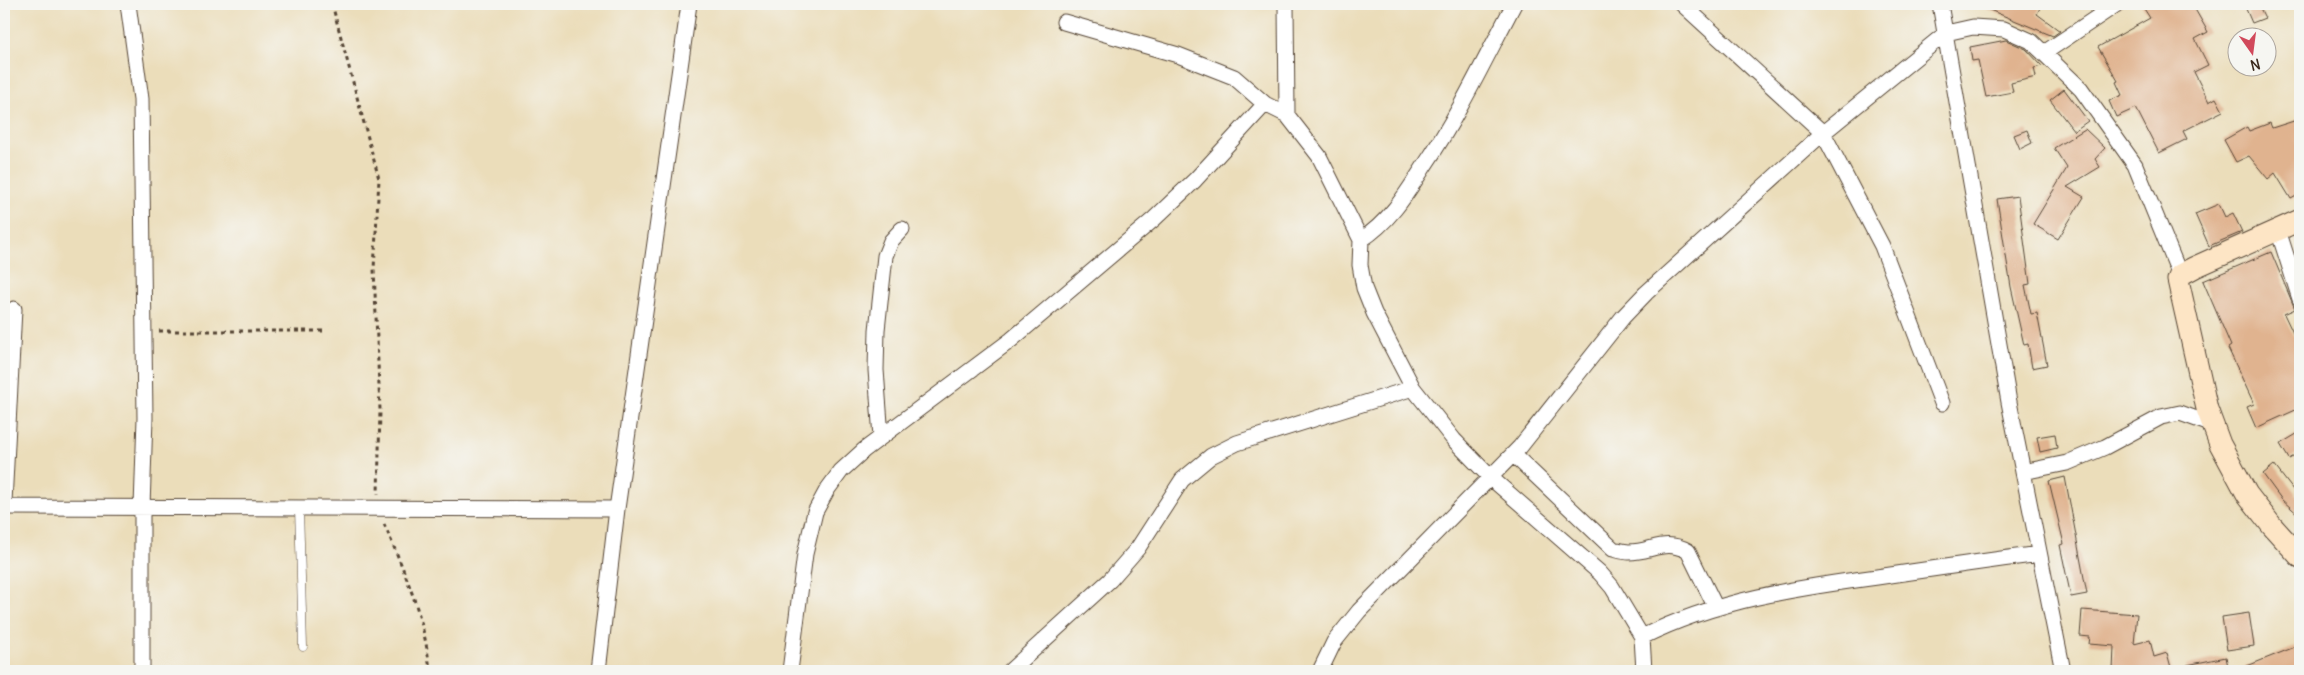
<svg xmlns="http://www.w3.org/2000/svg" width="2304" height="675" viewBox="0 0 2304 675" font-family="Delius,sans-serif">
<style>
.building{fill:#e0b38f}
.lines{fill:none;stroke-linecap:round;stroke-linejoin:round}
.lane-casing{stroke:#554535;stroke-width:9}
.street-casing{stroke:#554535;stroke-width:17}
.secondary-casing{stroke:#554535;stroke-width:23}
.path{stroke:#554535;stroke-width:3;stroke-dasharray:4 4;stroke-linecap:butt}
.lane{stroke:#fff;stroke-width:8}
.street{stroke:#fff;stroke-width:15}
.secondary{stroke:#fde5c5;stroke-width:21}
</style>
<rect width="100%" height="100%" fill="#f6f6f2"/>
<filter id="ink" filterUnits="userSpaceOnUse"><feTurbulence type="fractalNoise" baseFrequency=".02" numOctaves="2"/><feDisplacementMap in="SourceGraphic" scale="10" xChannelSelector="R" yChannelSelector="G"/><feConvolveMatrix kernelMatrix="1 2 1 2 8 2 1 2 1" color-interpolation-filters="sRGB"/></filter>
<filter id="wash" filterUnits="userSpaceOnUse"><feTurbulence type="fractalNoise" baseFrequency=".0096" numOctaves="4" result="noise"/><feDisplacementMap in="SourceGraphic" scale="20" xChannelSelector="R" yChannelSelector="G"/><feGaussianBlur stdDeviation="1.12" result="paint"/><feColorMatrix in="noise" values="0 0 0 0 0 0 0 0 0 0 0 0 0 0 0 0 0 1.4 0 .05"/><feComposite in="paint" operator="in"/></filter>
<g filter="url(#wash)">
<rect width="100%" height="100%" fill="#ebddba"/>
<g id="blocks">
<!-- building -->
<path class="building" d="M 1975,4 L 2042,4 L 2037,14 L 2060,31 L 2053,36 Z
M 2141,4 L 2192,4 L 2208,32 L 2195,39 L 2208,65 L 2194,72 L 2209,102 L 2216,98 L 2223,111 L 2183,131 L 2187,139 L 2159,153 L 2136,108 L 2116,117 L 2109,101 L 2122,95 L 2116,82 L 2118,81 L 2098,47 L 2150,18 Z
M 2258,4 L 2265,18 L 2252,23 L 2246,9 Z
M 2006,40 L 2026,49 L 2042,66 L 2034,68 L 2036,77 L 2011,83 L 2013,92 L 1986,97 L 1978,60 L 1972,61 L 1970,47 Z
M 2064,89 L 2088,121 L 2074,131 L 2050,100 Z
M 2300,119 L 2300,194 L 2291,199 L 2275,173 L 2268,179 L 2249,156 L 2236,162 L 2224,140 L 2247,127 L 2249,131 L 2270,123 L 2272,128 Z
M 2085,129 L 2105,148 L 2095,159 L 2100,167 L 2067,187 L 2084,197 L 2058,239 L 2033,224 L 2067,168 L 2054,148 Z
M 2027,130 L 2032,143 L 2020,149 L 2014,135 Z
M 2018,196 L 2030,284 L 2025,285 L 2031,314 L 2037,313 L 2047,365 L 2032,368 L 2028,344 L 2024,345 L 2011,287 L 1997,199 Z
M 2219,204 L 2225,217 L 2233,213 L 2242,232 L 2209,246 L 2195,214 Z
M 2271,252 L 2295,309 L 2284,314 L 2300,348 L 2300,408 L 2256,428 L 2247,407 L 2254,404 L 2228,348 L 2231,346 L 2203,281 Z
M 2300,432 L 2300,453 L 2289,459 L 2280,444 Z
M 2055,434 L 2057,448 L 2040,452 L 2037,437 Z
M 2274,465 L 2300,499 L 2300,516 L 2282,500 L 2263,474 Z
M 2065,477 L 2087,594 L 2071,597 L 2060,545 L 2064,544 L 2049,481 Z
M 2082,610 L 2137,614 L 2134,644 L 2150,640 L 2154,657 L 2167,653 L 2172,671 L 2113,671 L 2114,646 L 2089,644 L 2090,637 L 2080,636 Z
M 2249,613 L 2254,646 L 2227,650 L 2222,617 Z
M 2300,645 L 2300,671 L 2237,671 L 2237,670 Z
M 2226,657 L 2229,671 L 2188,671 L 2187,665 Z"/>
</g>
</g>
<g filter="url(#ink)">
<use href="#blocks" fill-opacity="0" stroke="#554535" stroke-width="1"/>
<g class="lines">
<defs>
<path id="lane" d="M 299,508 L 303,647"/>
<path id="street" d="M 128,4 L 141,99 L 145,418 L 142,507 L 142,671
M 1286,4 L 1287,115
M 1682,4 L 1823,133 L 1882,246 L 1942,403
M 1940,4 L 2009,402 L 2063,671
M 1064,22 L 1178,55 L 1234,77 L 1265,104 L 1287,115 L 1319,156 L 1361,240 L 1360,265 L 1364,288 L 1374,313 L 1413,388 L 1454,440 L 1491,478 L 1600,573 L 1612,587 L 1642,637 L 1644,671
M 2044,53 L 2117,4
M 2278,230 L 2300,299
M 1361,240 C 1389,222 1405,196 1423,168 C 1458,116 1485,59 1514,4
M 881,437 L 876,370 L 877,330 L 885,256 L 891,241 L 902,229
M 1513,454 L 1613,549 C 1618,550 1624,552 1629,552 C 1652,552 1664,538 1688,551 L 1716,608
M 2023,472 L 2067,463 L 2105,447 L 2161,417 L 2180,413 L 2213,425
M 4,502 L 14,309
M 4,507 L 617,509
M 1642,637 C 1716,600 1796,588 1877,577 C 1931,569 1985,561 2039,554
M 598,671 L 617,509 L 689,4
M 790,671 L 805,554 L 815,512 L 827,490 L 841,471 L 864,450 L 1011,340 L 1154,219 L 1195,180 L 1265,104
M 1010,671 L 1110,580 L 1138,548 L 1182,480 L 1211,456 L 1237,443 L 1413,388
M 1320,671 L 1334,642 L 1359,611 L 1520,447 L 1623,317 L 1646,293 L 1823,133 L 1946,33 L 1973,27 L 2004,29 L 2031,41 L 2081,89 L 2135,165 L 2180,275"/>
<path id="secondary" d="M 2300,220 L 2195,267 L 2180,275 L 2178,280 L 2207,409 L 2220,444 L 2247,494 L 2272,526 L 2300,557"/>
</defs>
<!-- lane casing -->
<use href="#lane" class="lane-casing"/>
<!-- street casing -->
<use href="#street" class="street-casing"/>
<!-- secondary casing -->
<use href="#secondary" class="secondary-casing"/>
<!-- path -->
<path class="path" d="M 332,4 L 379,179 L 374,269 L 380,410 L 378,494
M 159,331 L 327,331
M 384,524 C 405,572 425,619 430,671"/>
<!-- lane -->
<use href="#lane" class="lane"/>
<!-- street -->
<use href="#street" class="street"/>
<!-- secondary -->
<use href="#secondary" class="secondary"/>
</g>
</g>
<!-- margin -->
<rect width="2304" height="675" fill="none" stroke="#f6f6f2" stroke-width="20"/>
<!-- north arrow -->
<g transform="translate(2252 52) rotate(166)"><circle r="24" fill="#f6f6f2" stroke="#aba49d"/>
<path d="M0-4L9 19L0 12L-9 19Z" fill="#d1495b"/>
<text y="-8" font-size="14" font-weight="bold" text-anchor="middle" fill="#3b2a1e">N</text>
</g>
</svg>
